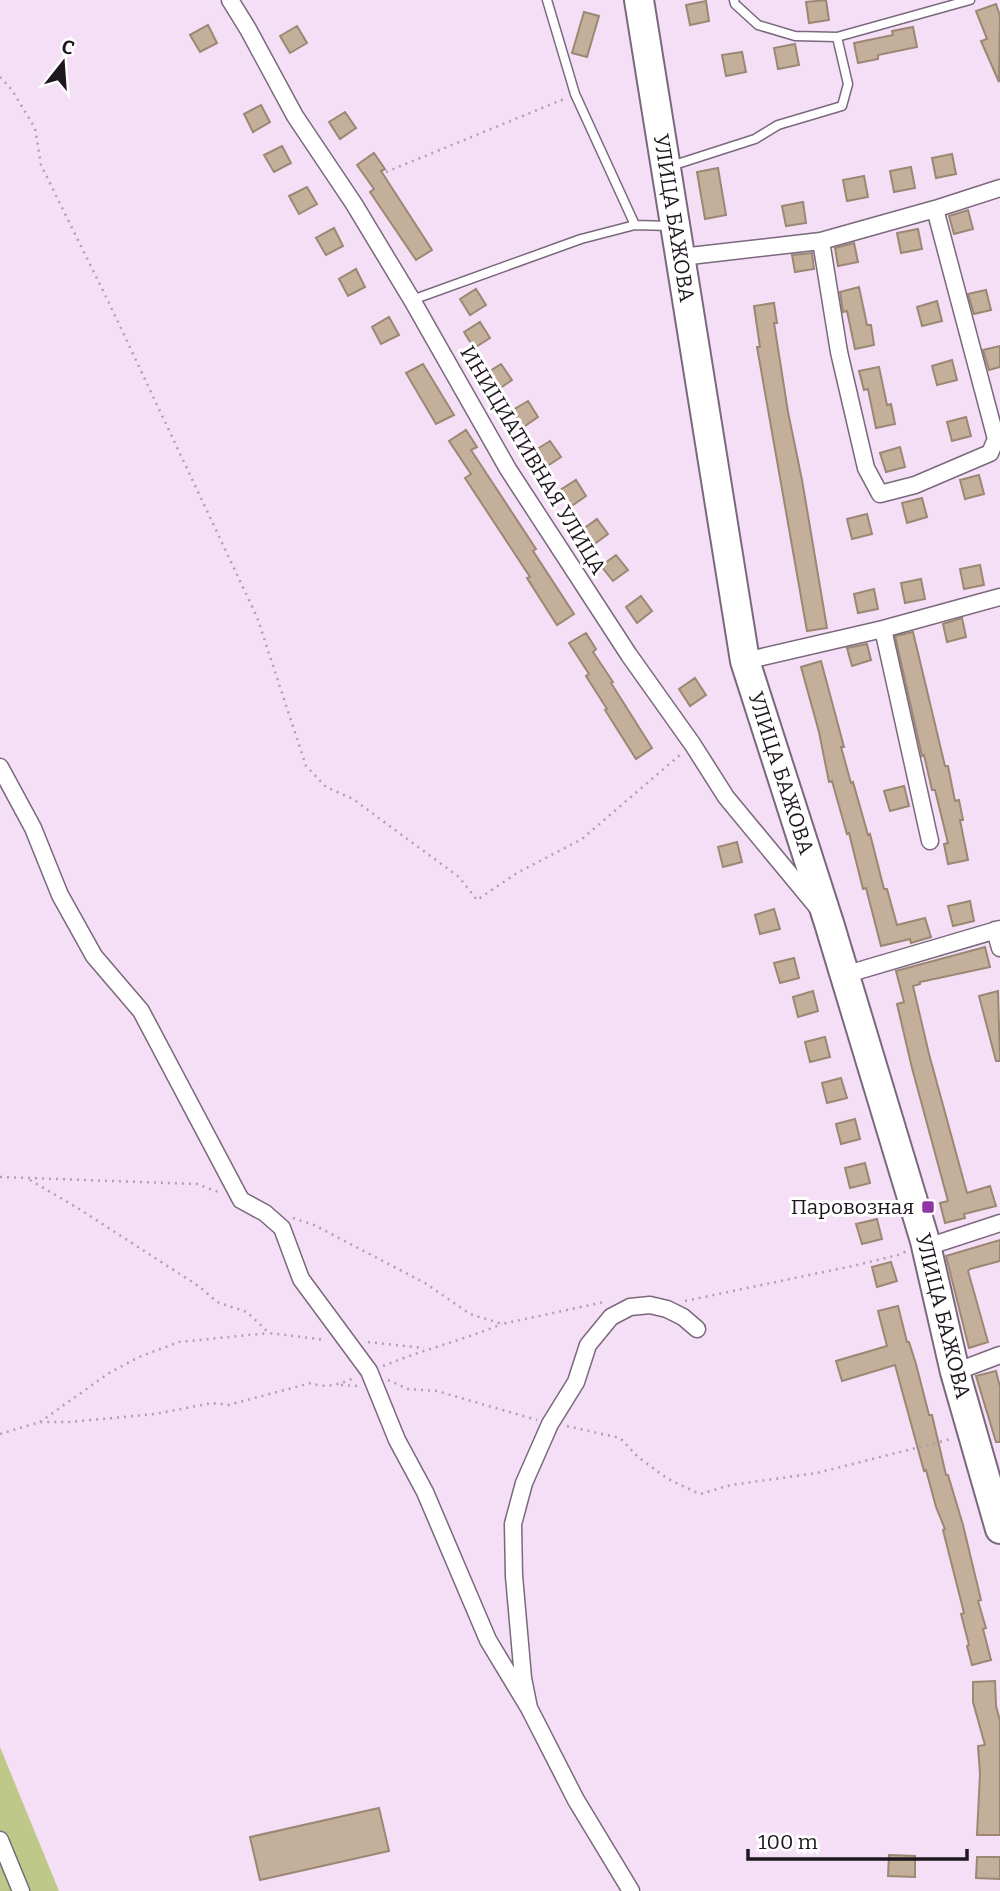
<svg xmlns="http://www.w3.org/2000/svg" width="1000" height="1891" viewBox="0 0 1000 1891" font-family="Bitter,serif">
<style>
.green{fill:#bec888}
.building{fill:#c4b09a;stroke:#9b8773;stroke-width:2}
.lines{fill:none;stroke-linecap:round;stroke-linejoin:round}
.lane-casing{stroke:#7a687c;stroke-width:11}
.street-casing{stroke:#7a687c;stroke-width:19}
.highway-casing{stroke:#7a687c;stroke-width:32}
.path{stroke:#b09fb2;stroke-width:2.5;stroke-dasharray:2 5;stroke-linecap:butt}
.lane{stroke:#fff;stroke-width:8}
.street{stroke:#fff;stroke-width:16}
.highway{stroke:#fff;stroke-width:28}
.poi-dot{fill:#9036a2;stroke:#fff;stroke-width:2.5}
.labels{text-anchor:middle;stroke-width:6;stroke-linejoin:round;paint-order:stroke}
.street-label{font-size:21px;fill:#1e171f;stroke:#fff}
.poi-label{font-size:21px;fill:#1e171f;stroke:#fff;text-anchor:end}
</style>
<rect width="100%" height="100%" fill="#f4dff6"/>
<!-- green -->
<path class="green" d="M 0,1747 L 59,1891 L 0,1891 Z"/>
<!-- building -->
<path class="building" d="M 826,0 L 829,20 L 809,23 L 806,2 Z
M 706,1 L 709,21 L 690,25 L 686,5 Z
M 996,4 L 1000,16 L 999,82 L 981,41 L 987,39 L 976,11 Z
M 584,12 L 599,16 L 587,57 L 572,53 Z
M 208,25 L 217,43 L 200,52 L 190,35 Z
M 297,26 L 307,43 L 290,53 L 280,36 Z
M 913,27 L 917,47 L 878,55 L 878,59 L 858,63 L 854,43 L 893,35 L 892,31 Z
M 795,44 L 799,65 L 778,69 L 774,48 Z
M 742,52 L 746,72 L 726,76 L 722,55 Z
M 261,105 L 270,122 L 253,132 L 244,114 Z
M 345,112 L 356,128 L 340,139 L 329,122 Z
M 282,146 L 291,163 L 274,172 L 264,155 Z
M 374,153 L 385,169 L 381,171 L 432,250 L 416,260 L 370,192 L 374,189 L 357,165 Z
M 952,154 L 956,174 L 936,178 L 932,158 Z
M 911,167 L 915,188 L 894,192 L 890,171 Z
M 718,168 L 726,215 L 705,219 L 697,172 Z
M 864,176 L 868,197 L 847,201 L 843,180 Z
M 307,187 L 317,204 L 299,214 L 289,196 Z
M 803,202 L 806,223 L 786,226 L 782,206 Z
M 968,210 L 973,229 L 954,234 L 949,216 Z
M 334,228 L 343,246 L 326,255 L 316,238 Z
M 918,229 L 922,249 L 901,253 L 897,233 Z
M 854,243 L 858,262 L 838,266 L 835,248 Z
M 812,253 L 814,269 L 795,272 L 792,255 Z
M 356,269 L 365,287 L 348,296 L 339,279 Z
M 859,287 L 867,325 L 871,325 L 874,345 L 855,349 L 847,311 L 843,312 L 840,292 Z
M 476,289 L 486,305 L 470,315 L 460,299 Z
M 986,290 L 991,310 L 974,314 L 968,294 Z
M 937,301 L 942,321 L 922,326 L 917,307 Z
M 774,303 L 777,323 L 774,323 L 788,412 L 802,480 L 827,628 L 807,631 L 757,347 L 760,347 L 754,306 Z
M 389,317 L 399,335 L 381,344 L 372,327 Z
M 480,322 L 490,338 L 474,348 L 464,332 Z
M 1000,346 L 1000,367 L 989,370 L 983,350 Z
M 952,360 L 957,380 L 937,385 L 932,366 Z
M 423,364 L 454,415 L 436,424 L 406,373 Z
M 501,364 L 512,380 L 496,391 L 485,374 Z
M 879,367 L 887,405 L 891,404 L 895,424 L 876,428 L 868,389 L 864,390 L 859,371 Z
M 528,401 L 538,417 L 522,428 L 511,411 Z
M 966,417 L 971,436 L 952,441 L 947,422 Z
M 466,430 L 477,447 L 471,450 L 536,549 L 533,551 L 574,614 L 557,625 L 527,578 L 530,577 L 465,478 L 471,474 L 449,441 Z
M 550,441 L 561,457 L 544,468 L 534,451 Z
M 900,447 L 905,467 L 886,472 L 880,453 Z
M 979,475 L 984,494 L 965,499 L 960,480 Z
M 576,480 L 586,496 L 570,507 L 560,490 Z
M 922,498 L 927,517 L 907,523 L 902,503 Z
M 867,514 L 872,534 L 852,539 L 847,519 Z
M 597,519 L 608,534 L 593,545 L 582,530 Z
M 616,555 L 628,570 L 613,581 L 601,566 Z
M 980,565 L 984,585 L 964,589 L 960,569 Z
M 921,579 L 925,599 L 905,603 L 901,583 Z
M 874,589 L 878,609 L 858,613 L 854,594 Z
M 641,596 L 652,611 L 637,623 L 626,607 Z
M 962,618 L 966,637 L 947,642 L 943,624 Z
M 913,632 L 945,766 L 948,766 L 955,801 L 959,800 L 963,820 L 960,820 L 968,860 L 948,864 L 944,844 L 948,843 L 935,790 L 932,790 L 924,755 L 922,756 L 895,636 Z
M 586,633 L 596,649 L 593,652 L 613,682 L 611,683 L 652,748 L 636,759 L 605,710 L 607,709 L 586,676 L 589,674 L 569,643 Z
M 867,644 L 871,660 L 852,666 L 847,648 Z
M 821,661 L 844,747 L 841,747 L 851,783 L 853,782 L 868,835 L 870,834 L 884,889 L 887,889 L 897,925 L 925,918 L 931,937 L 911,943 L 910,939 L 881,946 L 866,888 L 863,889 L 849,833 L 847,834 L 832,781 L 829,782 L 819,732 L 801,667 Z
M 695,678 L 706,695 L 690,706 L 679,689 Z
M 904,786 L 909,806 L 890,811 L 884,791 Z
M 737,842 L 742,862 L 723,867 L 718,847 Z
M 970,901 L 974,921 L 953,926 L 948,906 Z
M 774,909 L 780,929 L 760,934 L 755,915 Z
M 985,947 L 990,967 L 920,982 L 920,984 L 913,986 L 929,1054 L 967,1193 L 990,1186 L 996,1206 L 964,1214 L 965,1218 L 945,1223 L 940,1203 L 948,1201 L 912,1068 L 897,1004 L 904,1002 L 896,971 Z
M 794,958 L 799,978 L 780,983 L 774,963 Z
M 813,991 L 818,1011 L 798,1017 L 793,997 Z
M 998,991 L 1000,1061 L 996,1061 L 979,996 Z
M 825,1037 L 830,1057 L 810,1062 L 805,1042 Z
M 841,1078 L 847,1098 L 827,1103 L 822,1083 Z
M 855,1119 L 860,1139 L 841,1144 L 836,1124 Z
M 865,1163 L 870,1183 L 850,1188 L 845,1168 Z
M 877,1219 L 882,1239 L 862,1244 L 856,1224 Z
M 1000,1240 L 1000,1261 L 970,1269 L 968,1271 L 988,1342 L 969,1348 L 946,1256 Z
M 891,1262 L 897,1281 L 877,1287 L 872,1267 Z
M 898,1306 L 907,1342 L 909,1342 L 916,1364 L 929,1415 L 932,1415 L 946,1475 L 948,1475 L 963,1525 L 981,1600 L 978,1601 L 986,1628 L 983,1629 L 991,1660 L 972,1665 L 967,1646 L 969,1645 L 961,1614 L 964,1613 L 943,1530 L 945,1529 L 936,1507 L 926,1470 L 924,1471 L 895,1365 L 842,1381 L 836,1361 L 887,1346 L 878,1311 Z
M 996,1371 L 1000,1387 L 1000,1442 L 996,1442 L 976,1376 Z
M 995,1681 L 996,1706 L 1000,1721 L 1000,1835 L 977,1835 L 980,1774 L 978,1746 L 985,1745 L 973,1702 L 973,1682 Z
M 379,1808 L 389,1851 L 260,1880 L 250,1837 Z
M 889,1855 L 915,1856 L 915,1877 L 888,1876 Z
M 977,1857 L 1000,1857 L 1000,1879 L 976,1878 Z"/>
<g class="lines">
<defs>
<path id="lane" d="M 547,0 L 575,94 L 635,225 L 670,226
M 734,0 L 735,4 L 758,25 L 795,36 L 837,37 L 970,0
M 671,166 L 755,139 L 778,125 L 842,106 L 848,84 L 837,37
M 412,300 L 581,239 L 635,225"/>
<path id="street" d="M 230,0 L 248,29 L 295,116 L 354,204 L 412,300 L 508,469 L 629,655 L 693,745 L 726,797 L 817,907
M 821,241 L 839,352 L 866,468 L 880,494 L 915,485 L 990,453 L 996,439 L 935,209
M 681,257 L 821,241 L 935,209 L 1000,188
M 883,629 L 930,841
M 745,661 L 883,629 L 1000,597
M 0,767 L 33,828 L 60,895 L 94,956 L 141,1011 L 241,1200 L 265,1213 L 282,1228 L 301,1279 L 369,1371 L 397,1440 L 425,1492 L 488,1640 L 529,1708
M 995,930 L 1000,948
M 844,975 L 1000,929
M 927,1247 L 1000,1223
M 955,1372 L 1000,1355
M 0,1840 L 21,1891
M 631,1891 L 576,1800 L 529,1708 L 523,1678 L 514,1576 L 513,1524 L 524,1483 L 550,1424 L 576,1382 L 588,1345 L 611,1317 L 630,1307 L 650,1305 L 667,1309 L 683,1317 L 697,1329"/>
<path id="highway" d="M 639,0 L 745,661 L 829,923 L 925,1241 L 955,1372 L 1000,1529"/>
</defs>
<!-- lane casing -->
<use href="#lane" class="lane-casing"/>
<!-- street casing -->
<use href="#street" class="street-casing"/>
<!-- highway casing -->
<use href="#highway" class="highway-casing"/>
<!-- path -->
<path class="path" d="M 0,77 L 12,90 L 35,128 L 41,165 L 109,303 L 257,617 L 306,766 L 326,787 L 353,799 L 459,877 L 477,900 L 517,873 L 582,839 L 681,754
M 386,172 L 564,99
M 0,1177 L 197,1184 L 221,1193
M 30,1180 L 76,1207 L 200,1287 L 217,1302 L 247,1312 L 269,1333 L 326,1340
M 293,1218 L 314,1225 L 425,1283 L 470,1314 L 502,1324 L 604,1302
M 685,1301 L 857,1265 L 898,1255 L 907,1251
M 368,1342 L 424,1348
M 383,1366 C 422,1350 463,1340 502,1324
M 388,1380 L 408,1389 L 437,1391 L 537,1420
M 341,1385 L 359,1386
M 40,1422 L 109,1373 L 139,1357 L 179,1342 L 269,1333
M 567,1426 L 620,1438 L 638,1457 L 668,1479 L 700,1494 L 731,1485 L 817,1473 L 951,1439
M 0,1434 L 40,1422 L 70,1422 L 155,1414 L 212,1403 L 228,1405 L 311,1383 C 325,1389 341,1384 354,1378"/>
<!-- lane -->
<use href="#lane" class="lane"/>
<!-- street -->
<use href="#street" class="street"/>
<!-- highway -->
<use href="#highway" class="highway"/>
</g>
<!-- markers -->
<rect class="poi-dot" x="921" y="1200" width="14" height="14" rx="3.5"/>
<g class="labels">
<!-- street labels -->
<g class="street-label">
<text transform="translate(674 218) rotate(81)" y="7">УЛИЦА БАЖОВА</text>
<text transform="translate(533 460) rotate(59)" y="7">ИНИЦИАТИВНАЯ УЛИЦА</text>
<text transform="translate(781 773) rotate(72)" y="7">УЛИЦА БАЖОВА</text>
<text transform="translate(943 1316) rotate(76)" y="7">УЛИЦА БАЖОВА</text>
</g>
<!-- poi labels -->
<g class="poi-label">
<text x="914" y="1214">Паровозная</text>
</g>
</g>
<!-- north arrow -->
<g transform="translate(63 63) rotate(17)" stroke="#ffffff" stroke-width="5" paint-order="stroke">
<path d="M0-5L12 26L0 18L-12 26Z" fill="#1e171f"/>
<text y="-10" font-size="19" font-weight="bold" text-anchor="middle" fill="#1e171f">С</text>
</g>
<!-- scale -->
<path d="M748 1849v10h219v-10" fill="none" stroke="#1e171f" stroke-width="3.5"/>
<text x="758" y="1849" font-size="21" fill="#1e171f" stroke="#ffffff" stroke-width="5" paint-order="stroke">100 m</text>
</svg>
